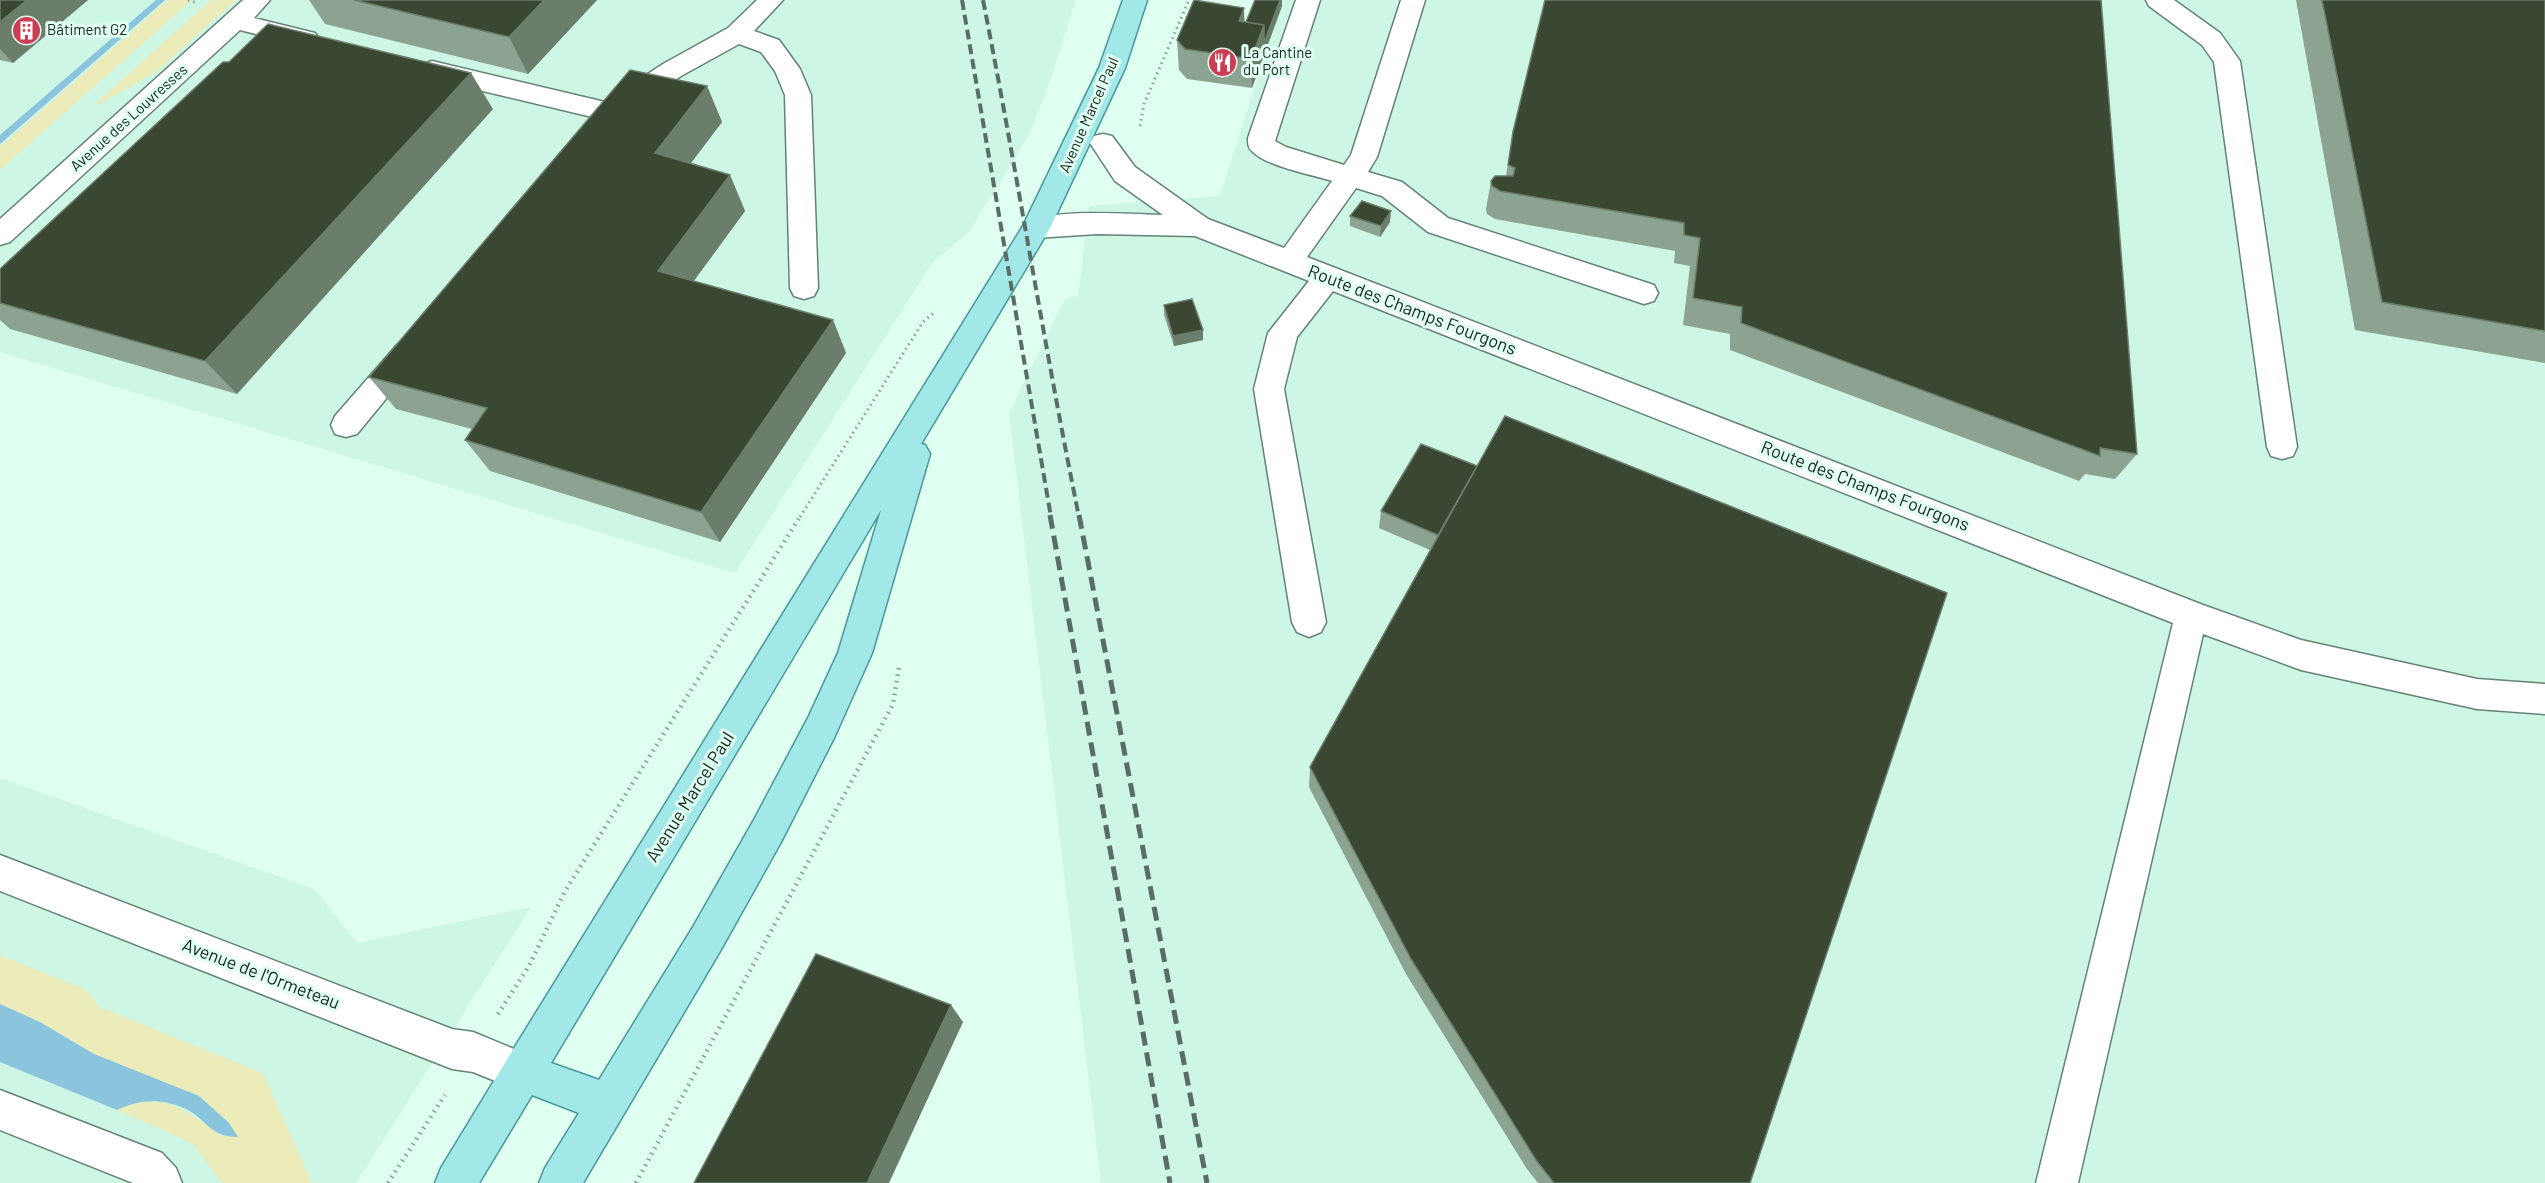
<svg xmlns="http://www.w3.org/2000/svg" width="2545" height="1183" viewBox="0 0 2545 1183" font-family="Barlow,sans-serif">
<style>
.built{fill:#cdf6e4}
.green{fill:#ecebba}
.water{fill:#8bc4dd}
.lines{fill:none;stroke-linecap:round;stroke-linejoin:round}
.minor-casing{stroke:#658276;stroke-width:3}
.major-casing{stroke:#499999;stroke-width:3}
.path-far1{stroke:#889f95;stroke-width:3;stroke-dasharray:1.5 4;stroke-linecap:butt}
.path{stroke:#889f95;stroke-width:4.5;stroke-dasharray:1.5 5;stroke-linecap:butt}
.minor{fill:#fff;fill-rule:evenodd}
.major{fill:#a2e8e9;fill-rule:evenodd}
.rail-far1{stroke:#5a6d65;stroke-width:4;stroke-dasharray:10 5;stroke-linecap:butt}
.rail{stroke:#5a6d65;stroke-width:5;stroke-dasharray:14 7;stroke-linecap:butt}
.wall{fill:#8ca392}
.shaded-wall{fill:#6b7e6c}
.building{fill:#394733;stroke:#6b7e6c;stroke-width:1.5}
.labels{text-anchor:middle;stroke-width:6;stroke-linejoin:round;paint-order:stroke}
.far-poi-label{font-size:15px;fill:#18241f;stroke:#dffff1;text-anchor:start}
.far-street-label{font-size:15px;fill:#18241f;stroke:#dffff1}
.street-label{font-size:18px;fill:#18241f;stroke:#dffff1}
</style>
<rect width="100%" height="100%" fill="#dffff1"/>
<!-- built -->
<path class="built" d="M 0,0 L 1076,0 L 1050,81 L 1029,135 L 969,232 L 933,262 L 735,573 L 0,352 Z
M 1282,0 L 2545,0 L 2545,1183 L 1101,1183 L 1009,413 L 1065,299 L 1078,296 L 1089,206 L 1220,196 Z
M 0,778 L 314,889 L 357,943 L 531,907 L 356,1183 L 0,1183 Z"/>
<!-- green -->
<path class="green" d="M 168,0 L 192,0 L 0,170 L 0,147 Z
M 211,0 L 236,0 L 156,72 L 100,104 L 96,103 Z
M 0,955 L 86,990 L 99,1007 L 263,1073 L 312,1183 L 222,1183 L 192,1143 L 117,1110 C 163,1089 187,1111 223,1137 L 229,1123 L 199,1096 L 94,1054 L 40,1022 L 0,1004 Z"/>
<!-- water -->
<path class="water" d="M 156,0 L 165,0 L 0,144 L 0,135 Z
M 0,1004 L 40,1022 L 94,1054 L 199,1096 L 229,1123 L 238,1137 C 209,1137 208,1120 186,1109 C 162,1098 140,1099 117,1110 L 0,1062 Z"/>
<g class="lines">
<defs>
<path id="minor" d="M 243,0 L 270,0 L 254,18 L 315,33 L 319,39 L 315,45 L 306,47 L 240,30 L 10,242 L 0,245 L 0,219 Z
M 757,0 L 783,0 L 754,31 L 779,40 L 800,69 L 811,95 L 818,288 L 814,296 L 804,299 L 794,296 L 790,288 L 785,95 L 775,71 L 761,52 L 739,44 L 681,76 L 618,118 L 609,121 L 432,79 L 423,76 L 419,70 L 423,64 L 432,61 L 605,102 L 663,64 L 728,28 Z
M 1296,0 L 1320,0 L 1275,141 L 1286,147 L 1344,165 L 1351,155 L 1401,0 L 1425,0 L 1377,157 L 1368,172 L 1402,182 L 1448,218 L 1654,285 L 1658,293 L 1654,301 L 1644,304 L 1428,232 L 1382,196 L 1356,188 L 1307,257 L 2203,605 L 2301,640 L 2477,679 L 2545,684 L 2545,714 L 2477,709 L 2301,670 L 2203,634 L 2078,1183 L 2036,1183 L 2173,623 L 1333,291 L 1297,337 L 1284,389 L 1326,622 L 1321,632 L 1309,637 L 1297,632 L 1292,622 L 1254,389 L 1268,333 L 1309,281 L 1195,236 L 1097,234 L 1036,238 L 1026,235 L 1022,228 L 1026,221 C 1065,209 1122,214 1163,215 L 1115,181 L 1090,143 L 1094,136 L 1103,134 L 1112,136 L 1135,167 L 1208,219 L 1284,248 L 1332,181 C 1313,175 1265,166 1252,151 C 1248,148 1248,143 1248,138 Z
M 2146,0 L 2174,0 L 2220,33 L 2240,61 L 2297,447 L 2293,456 L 2282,459 L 2271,456 L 2267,447 L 2214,62 L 2202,45 L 2149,6 Z
M 407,342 L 417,345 L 422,353 L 417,361 L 357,434 L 346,437 L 335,434 L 331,425 L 335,416 L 397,345 Z
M 0,855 L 452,1029 L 473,1032 L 536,1058 L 542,1072 L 536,1086 L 522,1092 L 473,1072 L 452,1069 L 0,891 Z
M 0,1090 L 162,1153 L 176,1168 L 182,1183 L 133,1183 L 0,1130 Z"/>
<path id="major" d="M 1123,0 L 1147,0 L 1125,68 L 1050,228 L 921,444 L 925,445 L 930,454 L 872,653 L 834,738 L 781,842 L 719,953 L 583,1183 L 539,1183 L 545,1168 L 579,1113 L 532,1095 L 479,1183 L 435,1183 L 441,1168 L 508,1058 L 1023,226 L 1099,68 ZM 881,510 L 838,653 L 809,716 L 755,818 L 693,927 L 599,1080 L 551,1063 Z"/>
</defs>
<!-- minor casing -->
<use href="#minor" class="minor-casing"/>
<!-- major casing -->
<use href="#major" class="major-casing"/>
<!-- path-far1 -->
<path class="path-far1" d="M 188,0 L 198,3
M 1140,126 L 1144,104 L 1189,0
M 800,517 L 923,322 L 936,311"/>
<!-- path -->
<path class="path" d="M 498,1014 L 529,966 L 565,891 L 801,515
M 388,1183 L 445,1095
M 636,1183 L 893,704 L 899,667"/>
<!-- minor -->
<use href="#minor" class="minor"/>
<!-- major -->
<use href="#major" class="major"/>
<!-- rail-far1 -->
<path class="rail-far1" d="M 962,0 L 1051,517
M 983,0 C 1017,172 1044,345 1079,517"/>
<!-- rail -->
<path class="rail" d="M 1050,515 L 1170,1183
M 1079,515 L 1207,1183"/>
</g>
<!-- wall -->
<path class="wall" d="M 0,0 L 88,0 L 13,63 L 0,60 Z
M 309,0 L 597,0 L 528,74 L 325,24 Z
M 1255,0 L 1282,0 L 1282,6 L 1252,88 L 1187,79 L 1179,70 L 1177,40 L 1246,22 Z
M 2296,0 L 2545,0 L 2545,363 L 2355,330 Z
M 707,86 L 722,122 L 691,163 L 730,175 L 745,211 L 694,281 L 833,320 L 846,353 L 720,542 L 490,471 L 465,440 L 472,429 L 396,409 L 369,377 Z
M 493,109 L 237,394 L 10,329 L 0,320 L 0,269 Z
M 1513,132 L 2137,454 L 2115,479 L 2085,474 L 2079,481 L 1730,350 L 1730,334 L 1683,325 L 1690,266 L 1674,263 L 1675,251 L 1495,219 L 1487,214 L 1486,209 L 1491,181 L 1506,176 Z
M 1350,216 L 1390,222 L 1380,237 L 1350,226 Z
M 1164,305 L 1203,330 L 1203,340 L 1174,346 L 1164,315 Z
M 1421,444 L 1750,1183 L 1538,1183 L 1527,1169 L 1406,974 L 1309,787 L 1310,767 L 1430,550 L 1379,528 L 1381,511 Z"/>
<!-- shaded-wall -->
<path class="shaded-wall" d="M 27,0 L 88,0 L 13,63 L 0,49 L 0,22 Z
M 544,0 L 597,0 L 528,74 L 509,37 Z
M 1280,0 L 1282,0 L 1282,6 L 1252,88 L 1251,59 L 1264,25 Z
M 1244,8 L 1245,38 L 1239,21 Z
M 471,73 L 493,109 L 237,394 L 205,361 Z
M 707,86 L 722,122 L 672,188 L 655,153 Z
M 730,175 L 745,211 L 676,305 L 658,271 Z
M 1391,211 L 1390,222 L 1380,237 L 1381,226 Z
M 833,320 L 846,353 L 720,542 L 701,512 Z
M 1203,330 L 1203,340 L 1174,346 L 1173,336 Z
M 951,1005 L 963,1022 L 889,1183 L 867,1183 Z"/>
<!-- building -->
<path class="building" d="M 0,0 L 27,0 L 0,22 Z
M 354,0 L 544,0 L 509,37 Z
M 1194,0 L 1244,8 L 1239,21 L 1264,25 L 1251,59 L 1185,49 L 1177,40 Z
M 1255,0 L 1280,0 L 1264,43 L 1264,25 L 1246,22 Z
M 1545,0 L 2101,0 L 2137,454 L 2100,448 L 2100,456 L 1741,323 L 1742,307 L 1693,298 L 1700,238 L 1684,235 L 1684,223 L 1500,191 L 1492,186 L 1491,181 L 1495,176 L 1513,176 L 1515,168 L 1508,165 L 1513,132 Z
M 2322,0 L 2545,0 L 2545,331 L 2382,302 Z
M 268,24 L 471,73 L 205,361 L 0,303 L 0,269 L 223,62 L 229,62 Z
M 630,70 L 707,86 L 655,153 L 730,175 L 658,271 L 833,320 L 701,512 L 465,440 L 487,408 L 369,377 Z
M 1362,201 L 1391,211 L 1381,226 L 1350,216 Z
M 1192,299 L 1203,330 L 1173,336 L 1164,305 Z
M 1505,416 L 1947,593 L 1750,1183 L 1554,1183 L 1536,1160 L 1411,959 L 1310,767 Z
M 1421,444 L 1477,466 L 1438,535 L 1381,511 Z
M 816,954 L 951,1005 L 867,1183 L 694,1183 Z"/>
<!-- icons -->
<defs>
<symbol id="building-disc" viewBox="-11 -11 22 22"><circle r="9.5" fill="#cd3d53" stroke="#dffff1"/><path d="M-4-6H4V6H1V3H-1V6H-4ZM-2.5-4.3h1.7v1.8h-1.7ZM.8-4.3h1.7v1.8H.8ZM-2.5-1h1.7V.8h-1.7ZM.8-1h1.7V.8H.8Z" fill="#fff"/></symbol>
<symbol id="restaurant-disc" viewBox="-11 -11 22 22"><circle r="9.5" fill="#cd3d53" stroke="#dffff1"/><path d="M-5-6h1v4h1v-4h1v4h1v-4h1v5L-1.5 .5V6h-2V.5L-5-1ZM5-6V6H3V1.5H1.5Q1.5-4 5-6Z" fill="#fff"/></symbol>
</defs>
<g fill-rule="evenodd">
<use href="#building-disc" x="10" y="14" width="33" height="33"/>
<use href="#restaurant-disc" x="1206" y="46" width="33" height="33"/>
</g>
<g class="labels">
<!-- far-poi labels -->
<g class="far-poi-label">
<text x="47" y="35">Bâtiment G2</text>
<text x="1243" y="58">La Cantine<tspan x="1243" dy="17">du Port</tspan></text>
</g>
<!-- far-street labels -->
<g class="far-street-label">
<text transform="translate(1089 115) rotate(-66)" y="5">Avenue Marcel Paul</text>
<text transform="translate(129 118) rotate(-42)" y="5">Avenue des Louvresses</text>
</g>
<!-- street labels -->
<g class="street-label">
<text transform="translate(1412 310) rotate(21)" y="6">Route des Champs Fourgons</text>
<text transform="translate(1865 486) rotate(21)" y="6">Route des Champs Fourgons</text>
<text transform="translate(690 797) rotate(-58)" y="6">Avenue Marcel Paul</text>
<text transform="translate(261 974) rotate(21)" y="6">Avenue de l'Ormeteau</text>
</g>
</g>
</svg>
